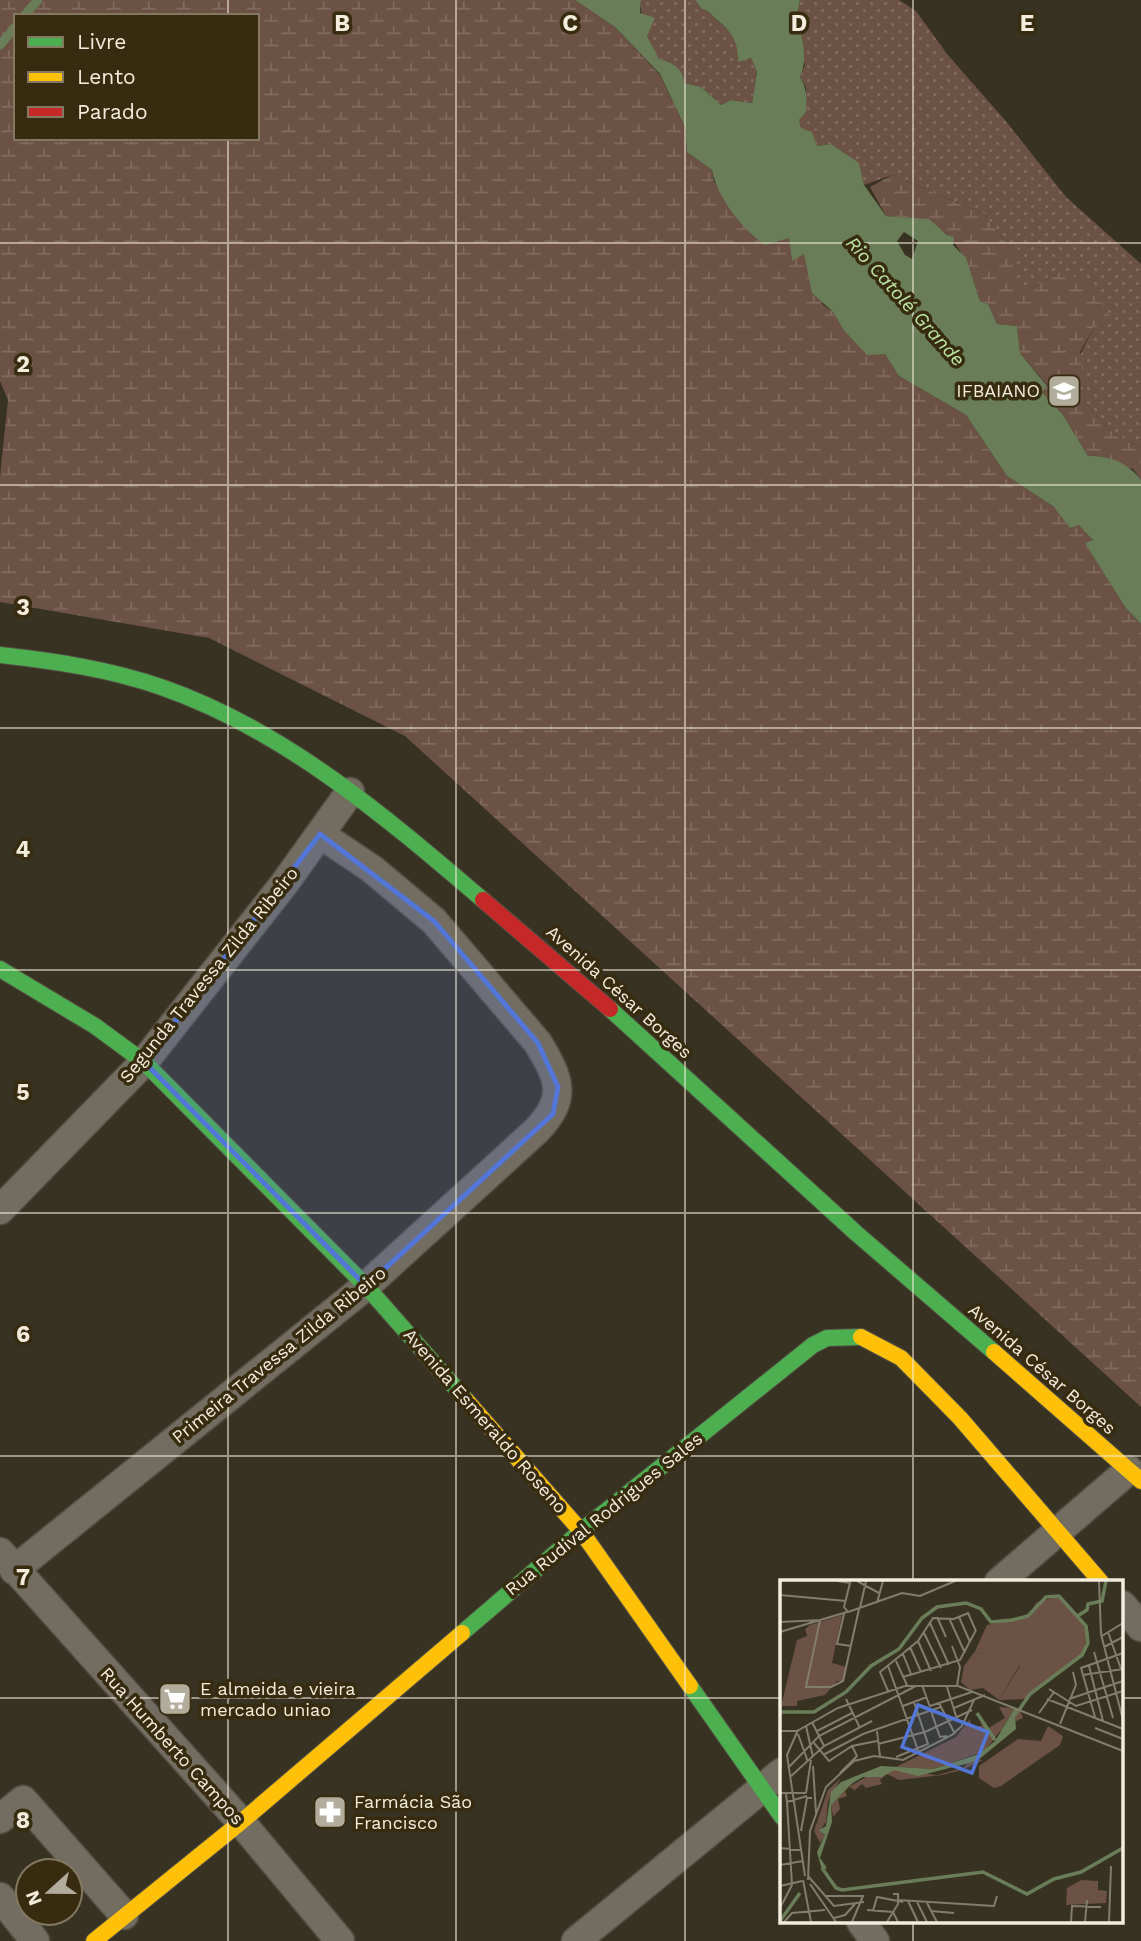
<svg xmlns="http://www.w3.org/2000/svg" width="1141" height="1941" viewBox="0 0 1141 1941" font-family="'Work Sans',sans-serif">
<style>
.grass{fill:url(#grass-dots)}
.wetland{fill:url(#wetland-marsh);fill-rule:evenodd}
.water{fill:#697e58;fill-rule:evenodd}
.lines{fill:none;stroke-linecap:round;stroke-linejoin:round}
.stream{stroke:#697e58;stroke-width:9}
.street-casing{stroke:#554f43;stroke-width:31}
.fast-casing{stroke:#554f43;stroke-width:18}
.slow-casing{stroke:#554f43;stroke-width:18}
.jam-casing{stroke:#554f43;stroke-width:18}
.street{stroke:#726d60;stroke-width:28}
.fast{stroke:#4caf50;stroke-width:16}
.slow{stroke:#ffc107;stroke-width:16}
.jam{stroke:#c62828;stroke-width:16}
.marked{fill:#5376d9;fill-opacity:0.2;stroke:#5376d9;stroke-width:5;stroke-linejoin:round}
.grid{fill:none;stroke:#f4eddd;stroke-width:2;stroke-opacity:0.55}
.labels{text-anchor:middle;stroke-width:7;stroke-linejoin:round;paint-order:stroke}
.poi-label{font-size:18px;fill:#f4eddd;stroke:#372c0f;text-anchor:start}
.street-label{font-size:18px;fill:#f4eddd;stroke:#372c0f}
.water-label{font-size:19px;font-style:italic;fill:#bee5a3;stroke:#372c0f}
.inset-river{fill:none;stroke:#697e58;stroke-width:3.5}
.inset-road{fill:none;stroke:#837d6d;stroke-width:2}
.view{fill:#5376d9;fill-opacity:0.15;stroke:#5376d9;stroke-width:3.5}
.inset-edge{fill:none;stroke:#f4eddd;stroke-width:3.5}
.grid-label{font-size:23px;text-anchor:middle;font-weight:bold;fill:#f4eddd;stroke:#372c0f;stroke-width:7;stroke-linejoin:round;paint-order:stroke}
</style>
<defs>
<pattern id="grass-dots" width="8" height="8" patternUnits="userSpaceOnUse" patternTransform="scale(1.75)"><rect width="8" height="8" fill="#6b5245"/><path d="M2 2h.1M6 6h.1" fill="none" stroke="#816b5f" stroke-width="1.8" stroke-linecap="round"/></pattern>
<pattern id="wetland-marsh" width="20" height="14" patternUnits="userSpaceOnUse" patternTransform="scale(1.75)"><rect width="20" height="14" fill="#6b5245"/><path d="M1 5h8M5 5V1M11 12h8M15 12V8" fill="none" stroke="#816b5f"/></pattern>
</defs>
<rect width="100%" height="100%" fill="#383222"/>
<!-- grass -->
<path class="grass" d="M 641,0 L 695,0 L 702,8 C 710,10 709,13 715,18 C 730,30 739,41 739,61 L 751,58 L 757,72 L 752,103 L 731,100 L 721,105 L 701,87 L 684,83 C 681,67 674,63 659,59 C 648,41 640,22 641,0 Z
M 800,0 L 899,0 L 916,11 L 947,54 L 1004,119 L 1066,197 L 1141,264 L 1141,447 L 1115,435 L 1086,404 L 1079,357 L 1094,327 L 1061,271 L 1031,288 L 1013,288 L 1014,253 L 984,214 L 892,175 L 864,185 L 858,163 L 831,144 L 817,146 L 801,128 L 799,120 L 806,112 L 806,88 L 800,77 L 805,65 L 795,29 Z"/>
<!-- wetland -->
<path class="wetland" d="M 0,0 L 575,0 L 615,27 L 660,75 L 685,127 L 687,152 L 712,170 L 714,182 L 789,238 L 792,260 L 804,254 L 823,305 L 833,312 L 843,329 L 885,354 L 899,376 L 966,415 L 1007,476 L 1085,528 L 1093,540 L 1086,544 L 1125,607 L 1141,624 L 1141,1407 L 405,736 L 209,638 L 0,602 L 0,476 L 8,400 L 0,381 ZM 16,16 L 257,16 L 257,138 L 16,138 Z
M 892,175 L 984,214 L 1014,253 L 1014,288 L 1031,288 L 1061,271 L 1090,283 L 1110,316 L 1094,327 L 1080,352 L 1086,404 L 1115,435 L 1141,447 L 1141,480 L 1133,469 L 1088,456 L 1063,415 L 1042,392 L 1047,385 L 1020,353 L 1017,326 L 997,324 L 988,304 L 980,301 C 961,243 951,219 886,216 L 870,187 Z"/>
<!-- water -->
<path class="water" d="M 575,0 L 641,0 L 640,13 L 655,18 L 647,36 L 659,59 C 674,63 681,67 685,83 L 701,87 L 721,105 L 731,100 L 752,103 L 757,72 L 751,58 L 738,62 C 739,41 730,30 715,18 C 709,13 710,10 702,9 L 695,0 L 800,0 L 795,28 L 800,30 C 804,48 807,61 800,77 C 807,89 807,98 806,112 L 799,120 L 801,128 L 812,132 L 817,146 L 831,144 L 859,163 L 864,185 L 886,216 L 929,219 L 947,235 L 954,237 L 953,245 L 966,258 L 980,301 L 988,304 L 997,324 L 1017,326 L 1020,353 L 1047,386 L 1042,392 L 1063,415 L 1088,456 C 1110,456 1127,462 1141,480 L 1141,624 L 1125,607 L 1085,543 L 1093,540 L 1079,525 L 1070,528 L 1054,507 L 1007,476 L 966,415 L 899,376 L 885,354 L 867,355 L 843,329 L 833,312 L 812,293 L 804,254 L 792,261 L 789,238 L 765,245 C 742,229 717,197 712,170 L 687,152 L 685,127 L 660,74 L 615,27 ZM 904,232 L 918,241 L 912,259 L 905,255 L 897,241 Z"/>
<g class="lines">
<!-- stream -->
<path class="stream" d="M 24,16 L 38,0
M 0,45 L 16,26"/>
<defs>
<path id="street" d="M 0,1210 L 144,1062 L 284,884 L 350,792
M 0,1552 L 241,1822 L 340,1941
M 14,1570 L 366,1286 L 536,1131 C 568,1098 560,1080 538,1043 L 434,921 L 372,869 L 320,834
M 999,1582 L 1129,1470
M 1122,1605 L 1141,1627
M 0,1819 L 23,1800 L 124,1915
M 0,1897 L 35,1941
M 861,1922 L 875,1941
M 576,1941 L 782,1772"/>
<path id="fast" d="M 0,655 C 54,661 109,669 161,687 C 283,729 386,817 483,900
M 0,969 L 95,1026 L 144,1062 L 366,1286 L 467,1401
M 610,1009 L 856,1233 L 994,1352
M 462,1633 L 581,1531 L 813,1345 L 827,1338 L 861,1337
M 690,1686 L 782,1817"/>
<path id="slow" d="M 861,1337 L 901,1358 L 960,1418 L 1101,1582
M 994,1352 L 1141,1481
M 467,1401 L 581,1531 L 690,1686
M 94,1941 L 241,1822 L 462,1633"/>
<path id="jam" d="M 483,900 L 610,1009"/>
</defs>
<!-- street casing -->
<use href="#street" class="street-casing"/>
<!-- fast casing -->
<use href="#fast" class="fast-casing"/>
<!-- slow casing -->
<use href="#slow" class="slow-casing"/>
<!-- jam casing -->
<use href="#jam" class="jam-casing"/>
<!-- street -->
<use href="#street" class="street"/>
<!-- fast -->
<use href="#fast" class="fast"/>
<!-- slow -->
<use href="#slow" class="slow"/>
<!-- jam -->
<use href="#jam" class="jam"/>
</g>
<!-- marked area -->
<path class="marked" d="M 320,834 L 434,921 L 538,1043 L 558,1087 L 553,1114 L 366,1286 L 144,1062 Z"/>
<!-- grid -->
<path class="grid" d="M 228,0 L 228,16M 456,0 L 456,1941M 685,0 L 685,1941M 913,0 L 913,1582M 228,138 L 228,1941M 0,243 L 1141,243M 0,485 L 1141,485M 0,728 L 1141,728M 0,970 L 1141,970M 0,1213 L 1141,1213M 0,1456 L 1141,1456M 0,1698 L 782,1698M 1122,1698 L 1141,1698M 913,1922 L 913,1941"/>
<!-- icons -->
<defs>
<symbol id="school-square" viewBox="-11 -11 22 22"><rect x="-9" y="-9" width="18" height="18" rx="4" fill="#b2ac9c" stroke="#372c0f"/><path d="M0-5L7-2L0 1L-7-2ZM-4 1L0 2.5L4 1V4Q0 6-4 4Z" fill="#fff"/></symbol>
<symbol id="supermarket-square" viewBox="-11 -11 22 22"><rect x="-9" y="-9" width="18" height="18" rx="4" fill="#b2ac9c" stroke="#372c0f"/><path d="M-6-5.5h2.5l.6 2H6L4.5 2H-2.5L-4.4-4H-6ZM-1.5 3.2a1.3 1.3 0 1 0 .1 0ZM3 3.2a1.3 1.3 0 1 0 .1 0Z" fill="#fff"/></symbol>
<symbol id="pharmacy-square" viewBox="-11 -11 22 22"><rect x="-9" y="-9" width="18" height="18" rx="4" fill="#b2ac9c" stroke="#372c0f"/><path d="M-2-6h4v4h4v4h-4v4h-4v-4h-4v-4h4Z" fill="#fff"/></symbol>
</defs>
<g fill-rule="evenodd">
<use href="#school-square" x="1045" y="372" width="38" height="38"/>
<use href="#supermarket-square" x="156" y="1680" width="38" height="38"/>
<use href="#pharmacy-square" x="311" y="1793" width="38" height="38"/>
</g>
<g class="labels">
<!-- poi labels -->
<g class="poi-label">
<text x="1040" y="397" text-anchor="end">IFBAIANO</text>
<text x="200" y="1695">E almeida e vieira<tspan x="200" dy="21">mercado uniao</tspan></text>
<text x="354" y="1808">Farmácia São<tspan x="354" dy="21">Francisco</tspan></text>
</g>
<!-- street labels -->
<g class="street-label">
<text transform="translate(209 975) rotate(-51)" y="6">Segunda Travessa Zilda Ribeiro</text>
<text transform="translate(619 992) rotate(42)" y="6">Avenida César Borges</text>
<text transform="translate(279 1355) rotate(-39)" y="6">Primeira Travessa Zilda Ribeiro</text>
<text transform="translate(1042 1369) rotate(41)" y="6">Avenida César Borges</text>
<text transform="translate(485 1421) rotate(49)" y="6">Avenida Esmeraldo Roseno</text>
<text transform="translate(604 1514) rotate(-39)" y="6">Rua Rudival Rodrigues Sales</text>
<text transform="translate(172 1746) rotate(48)" y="6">Rua Humberto Campos</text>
</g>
<!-- water labels -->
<g class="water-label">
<text transform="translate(906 301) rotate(48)" y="7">Rio Catolé Grande</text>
</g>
</g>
<!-- overview -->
<g transform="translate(780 1580)">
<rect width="343" height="343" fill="#383222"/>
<path d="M 219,127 L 235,128 L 222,149 L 240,131 L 243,138 L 234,142 L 232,150 L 220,151 L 210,164 L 198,147 L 207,149 L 225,138 ZM 192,179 L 203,180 L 182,190 L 162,195 L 119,200 L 107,194 L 100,200 L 102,204 L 86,208 L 82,204 L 75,210 L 69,207 L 101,188 L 157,195 L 183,188 ZM 301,300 L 318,301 L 318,310 L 327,311 L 326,323 L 286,325 L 287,308 Z" fill="#6b5245"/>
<path d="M 279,16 L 309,52 L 302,75 L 245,119 L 219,120 L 240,86 L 214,66 L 201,75 L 195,71 L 207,45 L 248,36 L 256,23 ZM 80,196 L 65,211 L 67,216 L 58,219 L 60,229 L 53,237 L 51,225 L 62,206 ZM 61,198 L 48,221 L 46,242 L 40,250 L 45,256 L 40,263 L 34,251 L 48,210 Z" fill="#6b5245"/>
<path d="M 197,130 L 207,149 L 219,152 L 205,171 L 153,189 L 116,187 L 176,157 L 190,139 L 191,146 L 202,146 ZM 268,146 L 283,156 L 280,165 L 221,206 L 214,208 L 199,198 L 199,186 L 238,159 L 261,161 Z" fill="#6b5245"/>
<path d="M 239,60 L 245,64 L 245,76 L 219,120 L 203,108 L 190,110 L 181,102 L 184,86 L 195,71 L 201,75 L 218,61 Z" fill="#6b5245"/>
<path d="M 62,35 L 52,83 L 67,87 L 64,102 L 57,101 L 45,115 L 17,121 L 17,126 L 1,126 L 17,60 L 27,56 L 25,49 L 30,45 Z" fill="#6b5245"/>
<path d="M 235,128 L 241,130 L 235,137 L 236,149 L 197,181 L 138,196 L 114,190 L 102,197 L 83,197 L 71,204 L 51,225 L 52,242 L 40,278 L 47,288 L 42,290 L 37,272 L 45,255 L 39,250 L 46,246 L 51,212 L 61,202 L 101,186 L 153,189 L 199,174 L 215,161 Z" fill="#697e58"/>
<path class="inset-river" d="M 296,37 L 307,30 L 308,24 L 322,21 L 326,1M 0,132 L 34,132 L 66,112 L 91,86 L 119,69 L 142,38 L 157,27 L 186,23 L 201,29 L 211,42 L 232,40 L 248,36 L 266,17 L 279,16 L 306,46 L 308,63 L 302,75 L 250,114 L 239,130M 197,133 L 215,160M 42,288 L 56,308 L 62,310 L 203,292 L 247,314 L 274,299 L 301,292 L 343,268M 0,341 L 20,313"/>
<path class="inset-road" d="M 58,1 L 70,3 L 64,27 L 68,32 L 122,13 L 140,16 L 175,1M 77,1 L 99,13M 319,1 L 321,54 L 343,140M 0,15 L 66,21M 97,23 L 103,1M 80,28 L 86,1M 64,34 L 57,64 L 71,66M 157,37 L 166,57M 179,37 L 190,62M 169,38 L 185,73M 0,42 L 40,40 L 26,107 L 51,107 L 63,101 L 79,29M 150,43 L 169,85M 0,52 L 67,32M 328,52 L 341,89M 144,53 L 161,88M 322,56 L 343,43M 138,61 L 151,91M 172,66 L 180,87 L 177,106M 130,67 L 141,92M 324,67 L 343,57M 314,72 L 333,138M 123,74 L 131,94M 116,81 L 127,105M 108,86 L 139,173M 309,86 L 323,141M 303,95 L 343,89M 123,97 L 180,80 L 196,50M 142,105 L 150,127M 167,107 L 176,136M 269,109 L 296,126 L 343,111M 108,111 L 100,92 L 138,61 L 153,38 L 174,39 L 188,33 L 196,51M 66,119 L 80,148M 267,119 L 343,149M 289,119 L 343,101M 123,126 L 147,117M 150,126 L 192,112M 161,127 L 175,154M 174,128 L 205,115M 151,131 L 160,157 L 167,156M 259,133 L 274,112M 315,137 L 301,88 L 343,73M 32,142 L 44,166M 280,144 L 296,105 L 293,92M 0,145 L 1,188M 26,146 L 33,177M 315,148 L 343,159M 18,150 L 7,175 L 25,296M 0,151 L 17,151 L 58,128 L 125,106 L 178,106 L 343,171M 37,151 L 72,133M 97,151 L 100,176M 18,154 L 28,182M 34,163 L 49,181 L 72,166 L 97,161M 98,164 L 145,152 L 192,130M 43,175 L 83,154 L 161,127 L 159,123M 116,177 L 148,164 L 134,122M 33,186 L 36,233M 8,188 L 39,156 L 136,106M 60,193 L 77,176 L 72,166M 10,197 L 44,166 L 92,141M 0,213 L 26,213M 26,213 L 31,180M 6,214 L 7,222 L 27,216M 21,251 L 27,218 L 32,218M 0,268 L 21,270M 0,285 L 23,281M 28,296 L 54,326 L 84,322M 23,300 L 31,342M 28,300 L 30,251 L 46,207 L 74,181 L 94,176 L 123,180 L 172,155 L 182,146 L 194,120M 30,304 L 56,342M 0,306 L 22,301M 46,316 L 83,316 L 72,342M 118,320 L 214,326 L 217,316M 128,321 L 138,342M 137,322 L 147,342M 147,323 L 157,342M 0,328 L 12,305 L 7,222M 87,330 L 113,332 L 118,342M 93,331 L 97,317 L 123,322M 151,331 L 174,333M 54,338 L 65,335 L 75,324M 4,342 L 12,333 L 45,330M 107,342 L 118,324 L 118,314 L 113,314M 291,342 L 292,326 L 321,327M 305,342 L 307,320M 329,342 L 331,286"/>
<path class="view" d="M 138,125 L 208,152 L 192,193 L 122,167 Z"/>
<rect width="343" height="343" class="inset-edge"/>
</g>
<g class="grid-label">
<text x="342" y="31">B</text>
<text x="570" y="31">C</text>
<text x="799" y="31">D</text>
<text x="1027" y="31">E</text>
<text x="23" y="372">2</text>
<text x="23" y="615">3</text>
<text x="23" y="857">4</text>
<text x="23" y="1100">5</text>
<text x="23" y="1342">6</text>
<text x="23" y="1585">7</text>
<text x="23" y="1828">8</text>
</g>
<!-- legend -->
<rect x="14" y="14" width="245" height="126" fill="#372c0f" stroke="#837961" stroke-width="2"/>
<rect x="28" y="37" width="35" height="10" fill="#4caf50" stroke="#837961" stroke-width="2"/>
<text x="77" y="49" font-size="21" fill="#f4eddd">Livre</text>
<rect x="28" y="72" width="35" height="10" fill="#ffc107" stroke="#837961" stroke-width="2"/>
<text x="77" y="84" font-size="21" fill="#f4eddd">Lento</text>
<rect x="28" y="107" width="35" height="10" fill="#c62828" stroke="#837961" stroke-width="2"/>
<text x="77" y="119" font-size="21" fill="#f4eddd">Parado</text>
<!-- north arrow -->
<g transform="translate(49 1892) rotate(249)"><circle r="33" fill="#372c0f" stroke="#837961" stroke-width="2"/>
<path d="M0-5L12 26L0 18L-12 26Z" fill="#b2ac9c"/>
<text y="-10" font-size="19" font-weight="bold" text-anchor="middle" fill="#f4eddd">N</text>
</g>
</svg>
